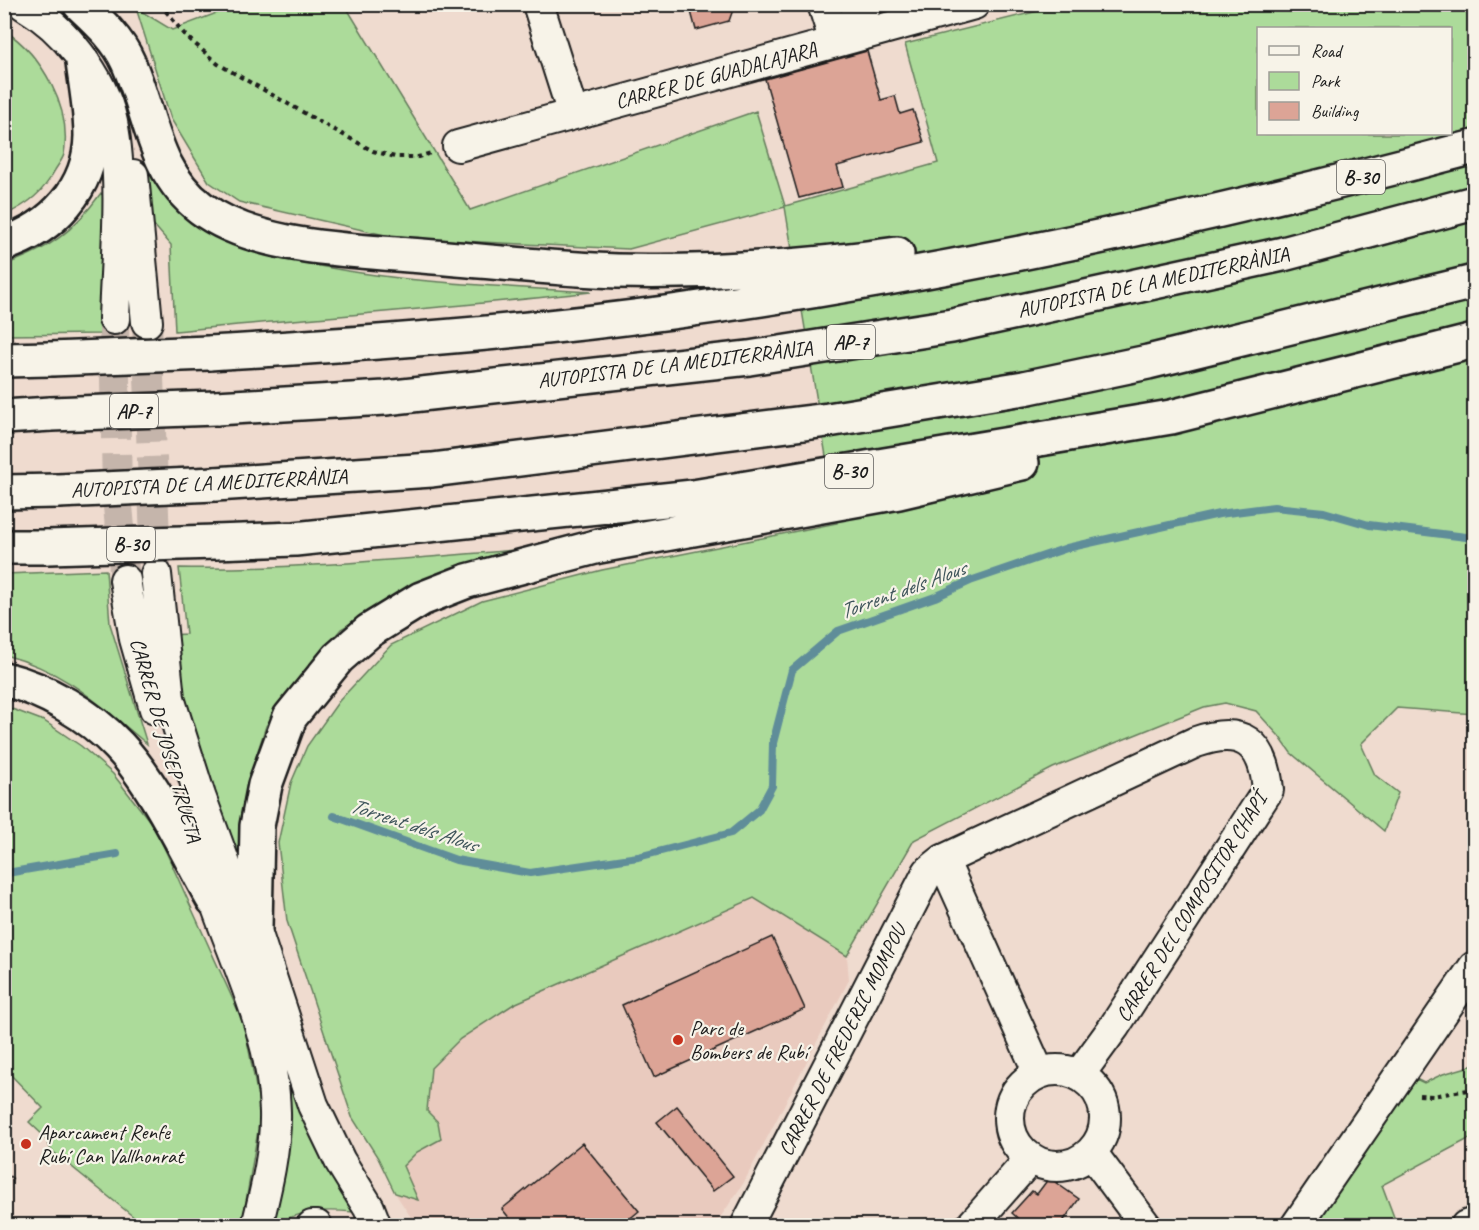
<svg xmlns="http://www.w3.org/2000/svg" width="1479" height="1230" viewBox="0 0 1479 1230" font-family="Caveat,sans-serif">
<style>
.built{fill:#e9cabe}
.green{fill:#acdb9a;stroke:#647c5b;stroke-width:1.5;fill-rule:evenodd}
.lines{fill:none;stroke-linecap:round;stroke-linejoin:round}
.stream{stroke:#5f8d99;stroke-width:8}
.building{fill:#dca496;stroke:#1c1c1c;stroke-width:1.5}
.minor-tunnel{stroke:#c5b5ab;stroke-width:30;stroke-dasharray:30 15;stroke-linecap:butt}
.minor-casing{stroke:#1c1c1c;stroke-width:34}
.highway-casing{stroke:#1c1c1c;stroke-width:38}
.path{stroke:#1c1c1c;stroke-width:4;stroke-dasharray:4.5 4.5;stroke-linecap:butt}
.minor{stroke:#f7f3e8;stroke-width:30}
.highway{stroke:#f7f3e8;stroke-width:33}
.highway-bridge-casing{stroke:#1c1c1c;stroke-width:38;stroke-linecap:butt}
.highway-bridge{stroke:#f7f3e8;stroke-width:33}
.poi-dot{fill:#c8321e;stroke:#f7f3e8;stroke-width:2}
.labels{text-anchor:middle;stroke-width:4.5;stroke-linejoin:round;paint-order:stroke}
.shield{fill:#f7f3e8;stroke:#5e5c59;stroke-width:1.5}
.shield-label{font-size:20px;font-weight:bold;fill:#1c1c1c}
.street-label{font-size:21px;fill:#1c1c1c;stroke:#f7f3e8}
.poi-label{font-size:21px;fill:#1c1c1c;stroke:#f7f3e8;text-anchor:start}
.water-label{font-size:22px;font-style:italic;fill:#3e545a;stroke:#f7f3e8}
</style>
<rect width="100%" height="100%" fill="#efdbcf"/>
<filter id="ink" filterUnits="userSpaceOnUse"><feTurbulence type="fractalNoise" baseFrequency=".0167" numOctaves="2"/><feDisplacementMap in="SourceGraphic" scale="12" xChannelSelector="R" yChannelSelector="G"/><feConvolveMatrix kernelMatrix="1 2 1 2 8 2 1 2 1" color-interpolation-filters="sRGB"/></filter>
<g filter="url(#ink)">
<!-- built -->
<path class="built" d="M 754,898 L 847,956 L 849,980 L 743,1184 L 715,1225 L 416,1225 L 395,1193 L 418,1200 L 403,1166 L 417,1152 L 441,1139 L 438,1122 L 427,1111 L 431,1068 L 460,1039 L 514,1004 L 567,978 Z"/>
<!-- green -->
<path class="green" d="M 238,5 L 345,5 L 470,210 L 756,111 L 785,206 L 938,163 L 905,44 L 1062,5 L 1474,5 L 1474,714 L 1397,708 L 1361,744 L 1375,775 L 1398,793 L 1384,831 L 1291,753 L 1279,736 L 1256,711 L 1225,703 L 1204,707 L 1053,768 L 914,840 L 847,956 L 754,898 L 514,1004 L 460,1039 L 431,1068 L 427,1111 L 438,1122 L 441,1139 L 417,1152 L 403,1166 L 418,1200 L 395,1193 L 378,1158 L 352,1117 L 287,921 L 278,843 L 291,783 L 307,746 L 339,701 L 391,645 L 482,601 L 602,570 L 837,523 L 785,207 L 629,249 L 398,238 L 239,202 L 209,182 L 171,119 L 136,8 L 172,30 ZM 1258,28 L 1450,28 L 1450,134 L 1258,134 Z
M 4,30 C 42,55 72,108 64,154 C 63,159 58,165 55,170 C 43,193 28,204 5,215 Z
M 148,168 C 163,193 177,213 202,229 C 233,249 269,256 305,263 C 399,283 495,286 591,292 C 452,308 314,317 175,331 L 171,245 L 153,224 Z
M 101,193 L 106,197 L 102,334 L 5,335 L 4,265 C 50,249 73,232 101,193 Z
M 529,549 L 422,582 L 341,629 L 287,693 L 266,726 L 254,763 L 245,805 L 241,857 L 232,857 L 192,749 L 171,635 L 186,634 L 179,568 C 296,570 413,558 529,549 Z
M 106,570 L 110,624 L 147,744 C 98,704 68,672 5,655 L 5,574 Z
M 4,706 L 44,721 L 81,746 L 113,774 L 152,824 L 162,843 L 244,1024 L 261,1113 L 243,1219 L 238,1225 L 147,1225 L 135,1218 L 51,1150 L 46,1138 L 29,1122 L 43,1108 L 5,1069 Z
M 1474,1065 L 1474,1136 L 1382,1185 L 1397,1225 L 1307,1226 L 1416,1079 L 1424,1083 L 1443,1074 Z
M 291,1081 L 354,1212 C 320,1209 302,1211 270,1225 L 285,1084 Z"/>
<g class="lines">
<!-- stream -->
<path class="stream" d="M 334,816 L 456,860 L 530,873 L 638,857 L 731,833 L 759,810 L 772,786 L 773,743 L 792,670 L 838,631 L 935,597 L 970,581 L 1067,548 L 1219,514 L 1274,507 L 1324,512 L 1369,525 L 1474,538
M 7,873 L 117,854"/>
</g>
<!-- building -->
<path class="building" d="M 689,4 L 735,4 L 729,21 L 696,30 Z
M 867,51 L 881,100 L 895,96 L 900,114 L 913,110 L 924,142 L 837,166 L 843,187 L 799,198 L 765,79 Z
M 772,937 L 805,1009 L 654,1077 L 622,1005 Z
M 677,1106 L 733,1176 L 713,1191 L 657,1122 Z
M 582,1143 L 639,1211 L 621,1226 L 516,1226 L 502,1209 Z
M 1049,1178 L 1079,1199 L 1064,1220 L 1070,1226 L 1026,1226 L 1012,1213 L 1032,1191 L 1037,1194 Z"/>
<g class="lines">
<!-- minor-tunnel -->
<path class="minor-tunnel" d="M 114,319 L 117,496 L 125,580
M 147,322 L 156,568"/>
<defs>
<path id="minor" d="M 23,4 C 64,28 102,75 112,122 C 124,180 116,259 114,319
M 538,4 L 573,114
M 823,4 L 835,42
M 835,42 L 867,4
M 458,146 L 974,4
M 133,175 L 147,322
M 156,574 L 169,698 L 200,796 L 233,886 L 255,928 L 313,1105 L 340,1161 L 369,1208 L 376,1226
M 125,580 L 135,639 L 155,709
M 943,860 L 1039,1073
M 206,875 C 230,953 273,1028 275,1112 C 276,1149 266,1189 257,1226
M1009 1118a48 48 0 1 1 96 0a48 48 0 1 1-96 0Z
M 1091,1152 L 1146,1226
M 312,1226 L 317,1226
M 746,1226 L 928,872 L 943,860 L 1196,742 C 1242,726 1264,742 1268,790 L 1114,1027 L 1079,1075
M 971,1226 L 1031,1158
M 1296,1226 L 1474,967
M 1466,1226 L 1474,1223"/>
<path id="highway" d="M 80,4 C 98,21 118,39 128,62 C 151,113 153,172 201,208 C 257,250 355,250 422,256 C 487,261 552,269 617,271 C 710,273 804,267 897,254
M 4,244 C 53,228 90,188 91,136 C 91,111 86,86 83,62
M 209,353 C 364,344 518,333 672,312 C 942,275 1211,217 1474,147
M 4,360 L 50,359
M 216,408 L 385,398 L 749,358 L 952,326 L 1283,254 L 1474,203
M 4,417 L 51,414
M 215,484 L 432,470 L 828,420 L 1024,388 L 1148,362 L 1474,282
M 4,492 L 58,491
M 215,542 L 295,539 L 693,497 L 1171,417 L 1474,341
M 4,547 L 48,547
M 4,679 C 45,689 90,715 119,746 C 155,784 187,853 213,899
M 255,928 L 257,826 L 265,785 L 290,717 L 338,658 L 369,631 L 421,599 L 467,581 L 599,546 L 899,492 L 1022,463"/>
</defs>
<!-- minor casing -->
<use href="#minor" class="minor-casing"/>
<!-- highway casing -->
<use href="#highway" class="highway-casing"/>
<!-- path -->
<path class="path" d="M 160,4 L 186,36 L 218,64 L 320,122 L 373,151 L 395,157 L 418,157 L 431,153
M 1419,1095 L 1433,1096 L 1474,1089
M 4,1184 L 12,1177"/>
<!-- minor -->
<use href="#minor" class="minor"/>
<!-- highway -->
<use href="#highway" class="highway"/>
<defs>
<path id="highway-bridge" d="M 50,359 L 209,353
M 51,414 L 216,408
M 58,491 L 215,484
M 48,547 L 215,542"/>
</defs>
<!-- highway-bridge casing -->
<use href="#highway-bridge" class="highway-bridge-casing"/>
<!-- highway-bridge -->
<use href="#highway-bridge" class="highway-bridge"/>
</g>
</g>
<!-- markers -->
<g class="poi-dot">
<circle cx="678" cy="1040" r="6"/>
<circle cx="26" cy="1144" r="6"/>
</g>
<g class="labels">
<!-- shield labels -->
<g class="shield">
<rect x="1337" y="160" width="48" height="34" rx="4.5"/>
<rect x="827" y="325" width="48" height="34" rx="4.5"/>
<rect x="110" y="394" width="48" height="34" rx="4.5"/>
<rect x="825" y="454" width="48" height="34" rx="4.5"/>
<rect x="107" y="527" width="48" height="34" rx="4.5"/>
</g>
<g class="shield-label">
<text x="1361" y="184">B-30</text>
<text x="851" y="349">AP-7</text>
<text x="134" y="418">AP-7</text>
<text x="849" y="478">B-30</text>
<text x="131" y="551">B-30</text>
</g>
<!-- street labels -->
<g class="street-label">
<text transform="translate(716 75) rotate(-15)" y="7">CARRER DE GUADALAJARA</text>
<text transform="translate(1153 282) rotate(-12)" y="7">AUTOPISTA DE LA MEDITERRÀNIA</text>
<text transform="translate(675 364) rotate(-7)" y="7">AUTOPISTA DE LA MEDITERRÀNIA</text>
<text transform="translate(209 483) rotate(-3)" y="7">AUTOPISTA DE LA MEDITERRÀNIA</text>
<text transform="translate(166 740) rotate(74)" y="7">CARRER DE JOSEP TRUETA</text>
<text transform="translate(1191 907) rotate(-58)" y="7">CARRER DEL COMPOSITOR CHAPÍ</text>
<text transform="translate(842 1040) rotate(-63)" y="7">CARRER DE FREDERIC MOMPOU</text>
</g>
<!-- poi labels -->
<g class="poi-label">
<text x="690" y="1035">Parc de<tspan x="690" dy="24">Bombers de Rubí</tspan></text>
<text x="38" y="1139">Aparcament Renfe<tspan x="38" dy="24">Rubí Can Vallhonrat</tspan></text>
</g>
<!-- water labels -->
<g class="water-label">
<text transform="translate(902 589) rotate(-20)" y="8">Torrent dels Alous</text>
<text transform="translate(414 824) rotate(18)" y="8">Torrent dels Alous</text>
</g>
</g>
<!-- margin -->
<rect width="1479" height="1230" fill="none" stroke="#f7f3e8" stroke-width="24"/>
<rect x="12" y="12" width="1455" height="1206" fill="none" stroke="#1c1c1c" stroke-width="2" filter="url(#ink)"/>
<!-- legend -->
<rect x="1257" y="27" width="195" height="108" fill="#f7f3e8" stroke="#9f9d96" stroke-width="1.5"/>
<rect x="1269" y="46" width="30" height="9" fill="#f7f3e8" stroke="#9f9d96" stroke-width="1.5"/>
<text x="1311" y="57" font-size="18" fill="#1c1c1c">Road</text>
<rect x="1269" y="72" width="30" height="18" fill="#acdb9a" stroke="#9f9d96" stroke-width="1.5"/>
<text x="1311" y="87" font-size="18" fill="#1c1c1c">Park</text>
<rect x="1269" y="102" width="30" height="18" fill="#dca496" stroke="#9f9d96" stroke-width="1.5"/>
<text x="1311" y="117" font-size="18" fill="#1c1c1c">Building</text>
</svg>
